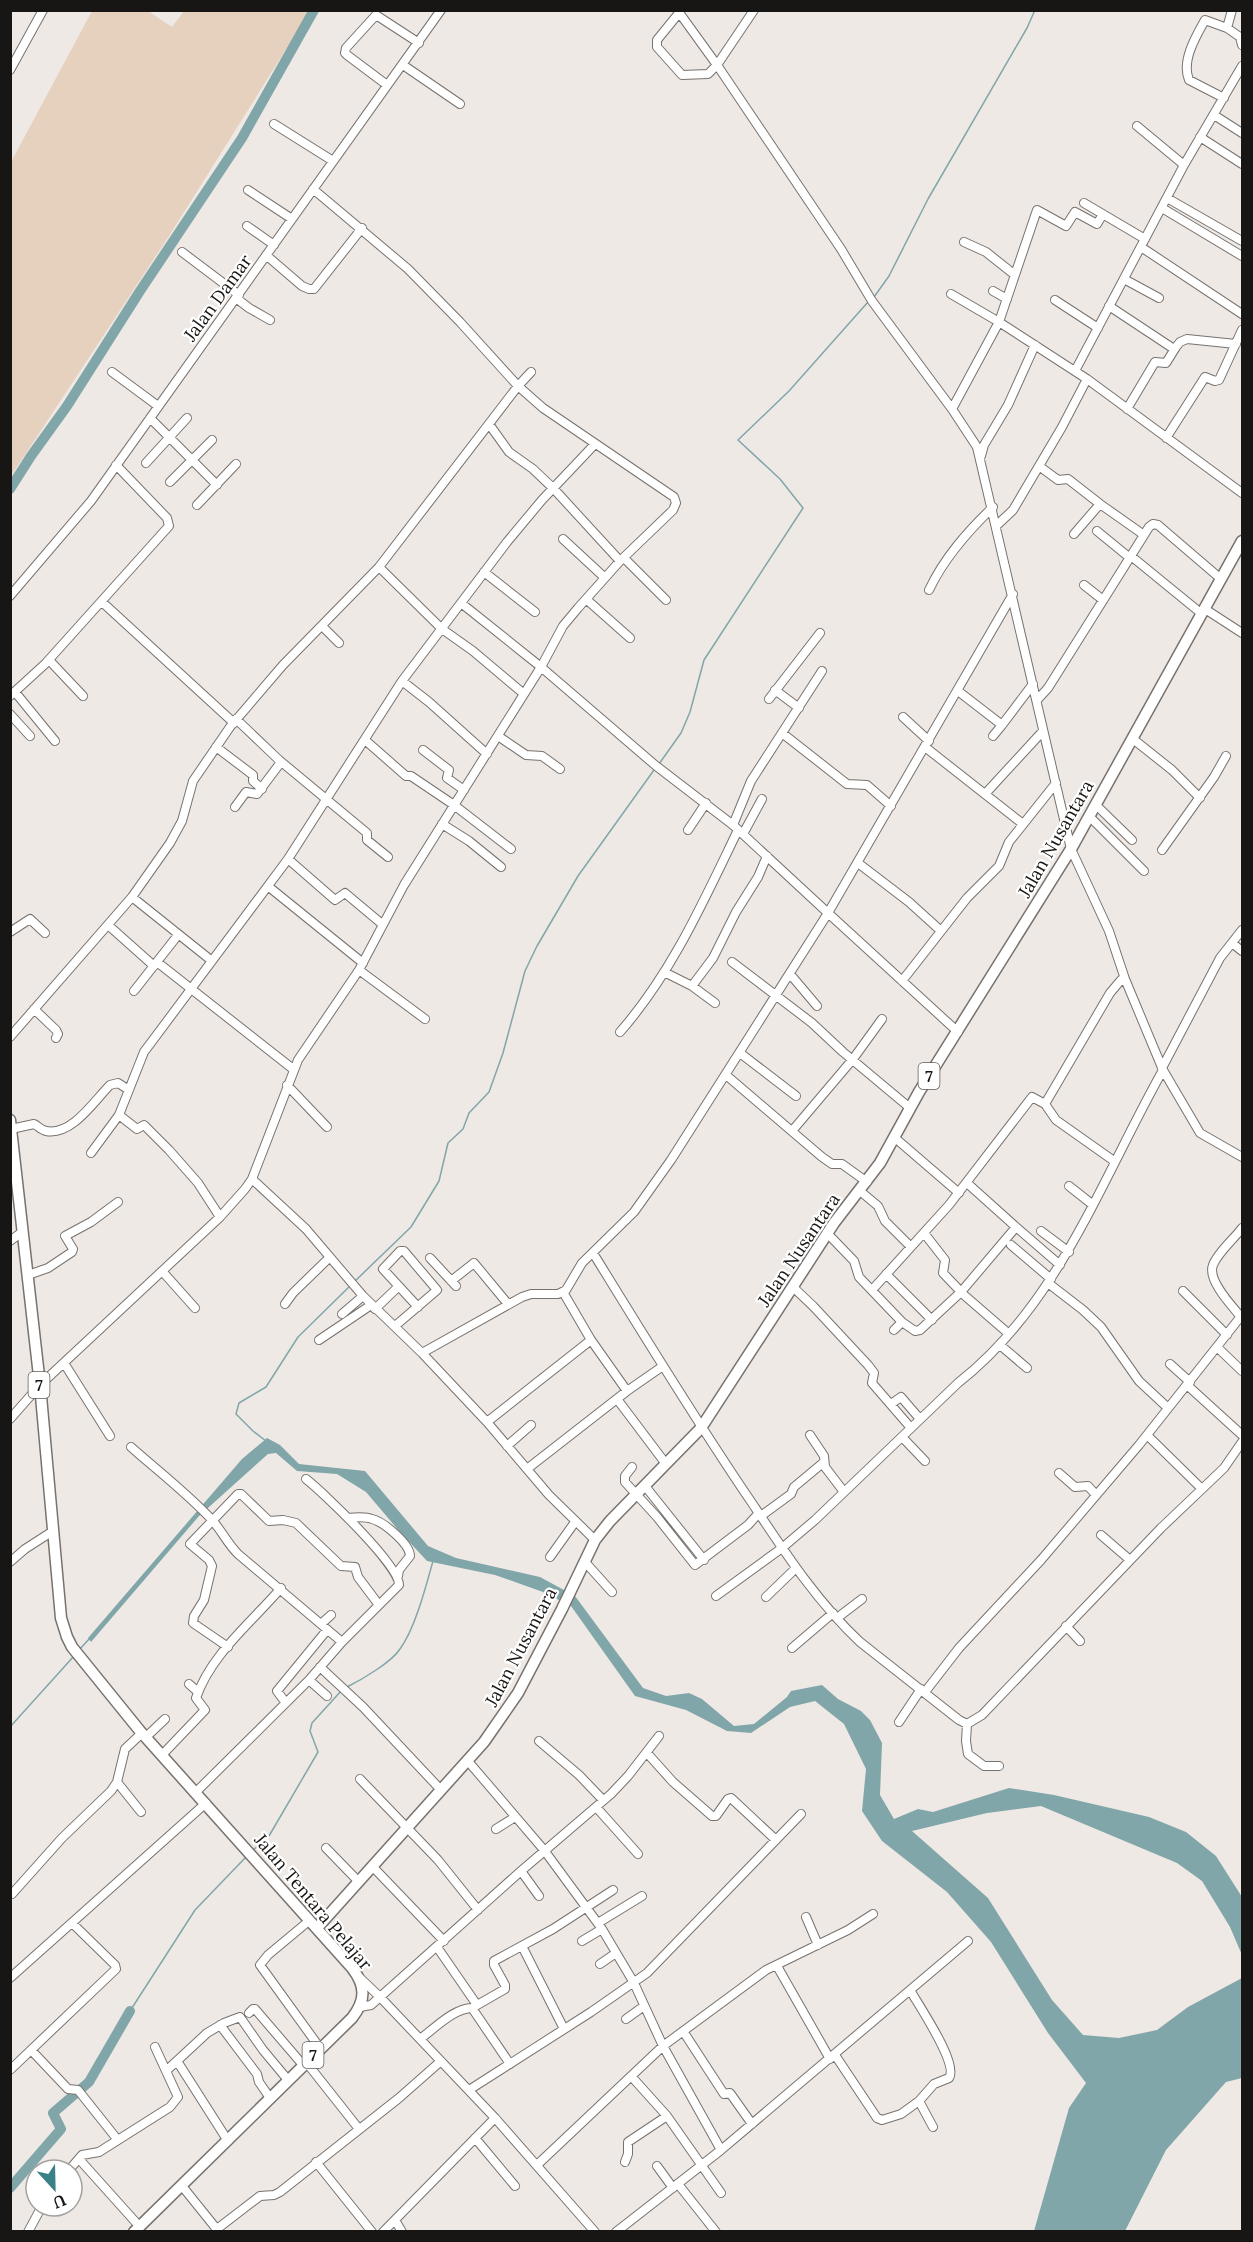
<svg xmlns="http://www.w3.org/2000/svg" width="1253" height="2242" viewBox="0 0 1253 2242" font-family="Lora,serif">
<style>
.green{fill:#e6d0be}
.water{fill:#81a6a9}
.lines{fill:none;stroke-linecap:round;stroke-linejoin:round}
.stream{stroke:#81a6a9;stroke-width:1.5}
.river{stroke:#81a6a9;stroke-width:10}
.minor-casing{stroke:#77726e;stroke-width:10}
.highway-casing{stroke:#77726e;stroke-width:13}
.minor{stroke:#fff;stroke-width:8}
.highway{stroke:#fff;stroke-width:10}
.labels{text-anchor:middle;stroke-width:4.5;stroke-linejoin:round;paint-order:stroke}
.shield{fill:#fff;stroke:#5d5c5a;stroke-width:1.5}
.shield-label{font-size:16px;font-weight:bold;fill:#181614}
.street-label{font-size:18px;fill:#181614;stroke:#fff}
</style>
<rect width="100%" height="100%" fill="#efe9e5"/>
<!-- green -->
<path class="green" d="M 92,11 L 148,11 L 172,27 L 184,11 L 310,11 L 169,236 L 11,476 L 11,162 Z"/>
<!-- water -->
<path class="water" d="M 267,1438 L 280,1445 L 299,1464 L 365,1471 L 428,1546 L 456,1558 L 540,1577 L 575,1596 L 643,1688 L 666,1696 L 689,1693 L 702,1699 L 734,1726 L 754,1724 L 787,1697 L 791,1691 L 822,1685 L 838,1699 L 861,1711 L 870,1720 L 882,1743 L 880,1795 L 894,1819 L 918,1809 L 933,1812 L 1009,1788 L 1054,1795 L 1149,1817 L 1186,1832 L 1216,1856 L 1242,1897 L 1242,1955 L 1230,1927 L 1202,1881 L 1177,1863 L 1041,1806 L 987,1813 L 912,1831 L 988,1898 L 1052,2000 L 1083,2035 L 1119,2038 L 1157,2030 L 1188,2007 L 1242,1978 L 1242,2078 L 1226,2082 L 1166,2150 L 1125,2231 L 1034,2231 L 1069,2108 L 1086,2083 L 1048,2033 L 991,1942 L 947,1892 L 882,1841 L 862,1811 L 866,1769 L 844,1724 L 815,1701 L 790,1707 L 751,1733 L 727,1731 L 686,1710 L 635,1696 L 571,1606 L 543,1592 L 495,1575 L 427,1561 L 400,1532 L 366,1492 L 337,1474 L 297,1471 L 276,1453 L 268,1454 L 199,1516 L 91,1642 L 88,1638 L 242,1459 Z"/>
<g class="lines">
<!-- stream -->
<path class="stream" d="M 874,297 L 889,276 L 928,199 L 1027,28 L 1035,10
M 659,764 L 681,733 L 690,712 L 704,660 L 803,508 L 780,479 L 738,440 L 789,391 L 868,302
M 354,1282 L 411,1227 L 439,1181 L 448,1143 L 463,1129 L 469,1113 L 489,1092 L 503,1053 L 525,971 L 537,946 L 578,876 L 654,770
M 266,1441 L 253,1431 L 236,1414 L 239,1403 L 266,1387 L 298,1337 L 351,1285
M 79,1650 L 90,1638
M 347,1687 C 361,1680 392,1662 400,1649 C 415,1629 426,1586 433,1561
M 10,1727 L 74,1656
M 252,1851 L 269,1836 L 318,1752 L 310,1731 L 312,1723 L 341,1691
M 130,2011 L 195,1910 L 246,1857"/>
<!-- river -->
<path class="river" d="M 10,489 L 31,456 L 67,406 L 140,291 L 242,138 L 314,10
M 10,2188 L 61,2129 L 53,2113 L 89,2082 L 130,2011"/>
<defs>
<path id="minor" d="M 1232,10 L 1227,28 L 1240,37 L 1242,45
M 678,11 L 717,65 L 754,10
M 679,13 L 657,40 L 657,47 L 682,75 L 708,74 L 717,65 L 841,249 L 872,301 L 952,409 L 977,447 L 1071,849 L 1109,931 L 1125,979 L 1163,1070 L 1200,1133 L 1242,1157
M 403,65 L 460,104
M 10,70 L 43,10
M 387,85 L 347,55 L 345,53 L 346,48 L 376,15 L 419,43
M 1224,98 L 1189,80 C 1181,61 1196,36 1205,20 L 1227,28
M 1214,115 L 1242,133
M 274,124 L 333,161
M 1137,126 L 1184,165
M 1200,137 L 1242,164
M 313,189 L 408,269 L 460,322 L 518,386 L 543,408 L 674,497 L 676,503 L 673,510 L 620,561 L 578,608 L 563,626 L 541,667 L 655,765 L 733,825 L 828,913 L 671,1160 L 634,1212 L 582,1263 L 566,1290 L 558,1294 L 531,1294 L 522,1297 L 422,1353
M 248,190 L 292,219
M 1167,198 L 1242,241
M 1084,203 L 1145,239
M 1162,208 L 1242,256
M 247,226 L 274,245
M 964,242 L 986,252 L 1015,275
M 1141,247 L 1242,314
M 182,252 L 239,295
M 266,255 L 302,286 L 309,289 L 314,289 L 362,228
M 1124,279 L 1159,298
M 993,291 L 1007,299
M 951,294 L 999,322 L 1037,210 L 1066,226 L 1075,212 L 1097,224 L 1103,214
M 236,298 L 249,308 L 270,320
M 1055,300 L 1098,328
M 1109,306 L 1174,349
M 1075,371 L 1184,165 L 1242,66
M 112,372 L 158,406
M 952,409 L 999,322 L 1087,379 L 1242,493
M 1127,409 L 1155,362 L 1166,363 L 1176,347 L 1180,342 L 1187,339 L 1236,344
M 150,418 L 217,485
M 489,424 L 509,452 L 533,469 L 553,488 L 620,561
M 1166,438 L 1205,377 L 1215,381 L 1219,380 L 1242,330
M 981,456 L 984,445 L 1008,405 L 1035,345
M 146,463 L 187,418
M 1039,466 L 1058,480 L 1068,479 L 1100,504 L 1074,534
M 170,482 L 212,440
M 1100,504 L 1144,535
M 197,505 L 236,464
M 996,526 L 1013,510 L 1062,427 L 1087,379
M 1097,531 L 1130,558
M 563,539 L 604,577
M 1131,556 L 1202,614
M 624,558 L 666,600
M 379,567 L 442,629 L 473,651 L 524,694
M 484,572 L 535,612
M 1084,585 L 1103,600
M 929,590 C 944,558 967,532 993,507
M 10,596 L 91,501 L 441,10
M 586,599 L 630,638
M 102,602 L 234,723
M 1205,609 L 1242,633
M 322,626 L 339,643
M 49,660 L 83,696
M 402,681 L 429,702 L 487,754
M 775,690 L 799,708
M 958,691 L 1002,725 L 993,736
M 15,692 L 55,741
M 10,696 L 45,664 L 169,526 L 167,518 L 116,465
M 769,699 L 820,633
M 1037,700 L 1048,688 L 1149,527 L 1153,524 L 1158,525 L 1221,579
M 10,714 L 30,736
M 903,717 L 929,741
M 236,719 L 279,760 L 367,833 L 367,840 L 388,857
M 1002,725 L 1033,684
M 782,733 L 847,784 L 867,785 L 891,806
M 498,736 L 526,755 L 542,756 L 560,769
M 1133,739 L 1172,770 L 1200,798
M 365,740 L 406,776 L 411,776 L 454,805 L 511,849
M 216,747 L 253,775 L 253,781 L 262,789
M 925,747 L 1023,824
M 423,750 L 449,770 L 447,778 L 464,790
M 985,794 L 1043,731
M 1096,805 L 1132,840
M 235,807 L 246,792 L 257,794 L 281,762
M 1089,816 L 1144,871
M 442,824 L 469,841 L 501,867
M 733,825 L 751,781 L 822,671
M 688,830 L 706,803
M 743,834 L 762,799
M 1162,850 L 1214,777 L 1226,756
M 288,859 L 335,900 L 345,893 L 382,924
M 858,863 L 909,902 L 941,931
M 269,887 L 363,963
M 132,897 L 212,961
M 108,925 L 154,966
M 10,932 L 30,919 L 45,933
M 1232,943 L 1242,951
M 157,962 L 293,1069
M 732,962 L 812,1023 L 843,1052 L 910,1108
M 359,970 L 425,1019
M 664,972 L 692,986 L 715,1003
M 790,974 L 817,1006
M 902,981 L 967,898 L 999,866 L 1009,842 L 1056,783
M 692,986 L 713,958 L 736,912 L 758,877 L 767,856
M 134,991 L 178,935
M 34,1009 L 56,1030 L 58,1034 L 56,1038
M 620,1032 C 672,973 704,900 738,830
M 958,1032 L 828,913 L 1013,594
M 10,1037 L 132,897 L 170,843 L 182,821 L 193,781 L 230,727 L 283,665 L 379,567 L 518,386 L 531,372
M 740,1053 L 796,1096
M 1162,1068 L 1220,958 L 1242,930
M 726,1075 L 822,1157 L 832,1164 L 842,1164 L 867,1182
M 287,1085 L 327,1127
M 1045,1104 L 1110,993 L 1121,980 L 1125,979
M 119,1115 L 137,1129 L 144,1125 L 169,1150 L 198,1183 L 220,1217
M 11,1129 L 34,1124 C 38,1126 41,1130 46,1131 C 72,1136 94,1101 110,1085 L 118,1083 L 129,1090
M 792,1131 L 853,1059 L 882,1019
M 894,1137 L 959,1193
M 91,1153 L 119,1115 L 144,1052 L 288,859 L 402,681 L 507,542 L 542,500 L 595,444
M 252,1179 L 306,1229 L 363,1296 L 422,1353 L 487,1422 L 549,1495 L 595,1540
M 967,1183 L 1016,1227
M 1069,1186 L 1093,1205
M 860,1191 L 878,1206 L 885,1221 L 911,1247
M 1041,1231 L 1069,1252
M 827,1233 L 854,1261 L 859,1277 L 902,1322
M 924,1233 L 945,1260 L 943,1273 L 964,1295 L 1009,1334
M 10,1241 L 22,1232
M 1011,1245 L 1051,1279
M 593,1253 C 645,1337 696,1421 752,1503 C 784,1551 817,1602 860,1642 L 959,1720 L 967,1724 L 982,1715 L 1161,1528 L 1202,1489 L 1147,1435
M 430,1258 L 456,1286
M 162,1271 L 195,1308
M 886,1274 L 932,1320
M 28,1275 L 48,1268 L 72,1252 L 73,1249 L 65,1236 L 91,1222 L 118,1202
M 451,1281 L 474,1263 L 508,1304
M 1048,1283 L 1083,1310 L 1101,1327 L 1139,1381 L 1168,1408
M 793,1287 L 813,1306 L 868,1365 L 874,1373 L 872,1383 L 911,1428
M 872,1290 L 949,1205 L 1032,1097 L 1045,1104 L 1056,1120 L 1114,1161
M 1183,1291 L 1227,1335
M 563,1292 L 591,1340 L 627,1391
M 285,1304 L 293,1293 L 330,1257
M 375,1309 L 398,1287
M 342,1314 L 363,1296
M 1241,1317 C 1232,1306 1207,1280 1213,1265 C 1218,1252 1234,1239 1242,1228
M 395,1326 L 436,1291 L 437,1290 L 404,1251 L 400,1251 L 383,1269 L 418,1307
M 894,1330 L 902,1322 L 915,1331 L 920,1330 L 961,1292 L 1016,1227 L 1060,1265
M 319,1340 L 371,1305
M 1000,1345 L 1027,1368
M 1218,1348 L 1242,1371
M 64,1363 L 110,1436
M 1170,1364 L 1190,1382
M 1187,1385 L 1242,1435
M 617,1399 L 666,1464
M 891,1404 L 901,1397 L 920,1419
M 10,1419 L 40,1385 L 220,1217 L 245,1189 L 252,1179 L 298,1060 L 359,970 L 404,885 L 541,667 L 461,603
M 487,1422 L 591,1340
M 810,1435 L 824,1456 L 825,1467 L 844,1492
M 902,1437 L 925,1461
M 507,1446 L 531,1425
M 131,1447 C 158,1471 188,1494 212,1520 C 222,1531 227,1543 238,1554 L 342,1642
M 632,1467 L 625,1476 L 625,1482 L 657,1517 L 695,1565 L 748,1525 L 759,1513
M 527,1469 L 627,1391 L 663,1366
M 1059,1473 L 1075,1487 L 1088,1486 L 1096,1495
M 645,1486 L 704,1560
M 1202,1489 L 1224,1468 L 1242,1442
M 761,1516 L 791,1494 L 794,1487 L 824,1462
M 348,1518 C 356,1517 365,1516 372,1519 C 384,1522 410,1544 410,1556 L 399,1570 L 398,1576
M 1101,1535 L 1130,1560
M 550,1557 L 575,1522
M 10,1562 L 25,1549 L 53,1531
M 585,1562 L 612,1592
M 716,1596 L 782,1548 L 815,1520 L 958,1383 C 1059,1304 1102,1178 1163,1070
M 766,1597 L 796,1568
M 837,1618 L 862,1599
M 321,1624 L 331,1615
M 1066,1626 L 1080,1641
M 228,1647 L 193,1623 L 194,1616 L 204,1600 L 212,1566 L 209,1560 L 190,1544 L 238,1494 L 241,1494 L 269,1521 L 283,1520 L 296,1523 L 341,1566 L 355,1567 L 358,1577 L 379,1605
M 792,1648 L 833,1613
M 320,1667 L 363,1707 L 441,1790
M 309,1680 L 327,1696
M 189,1684 L 198,1692
M 925,1692 L 959,1648 L 1041,1560 L 1139,1445 L 1242,1315
M 286,1703 L 277,1691 L 327,1630
M 899,1722 L 921,1689
M 967,1724 L 966,1741 L 968,1754 L 984,1766 L 999,1766
M 146,1737 L 165,1719
M 539,1741 L 579,1775 L 603,1800
M 647,1753 L 673,1782 L 712,1816 L 716,1816 L 728,1799 L 731,1798 L 776,1840
M 162,1755 L 205,1710 L 196,1698 C 211,1654 252,1622 281,1588
M 467,1760 L 544,1850 L 602,1929 L 634,1983 L 663,2046 L 721,2150
M 360,1779 L 438,1860 L 478,1910
M 117,1782 L 141,1812
M 196,1792 L 309,1680 L 342,1642 L 399,1585 C 400,1566 324,1493 306,1479
M 596,1807 L 638,1854
M 496,1829 L 515,1817
M 326,1848 L 359,1882
M 372,1866 L 444,1941
M 521,1871 L 539,1896
M 12,1894 L 62,1838 L 111,1791 L 117,1782 L 125,1749 L 142,1733
M 806,1917 L 818,1945
M 310,1920 L 268,1955 L 260,1965 L 320,2048
M 598,1923 L 642,1896
M 582,1941 L 602,1929
M 522,1946 L 564,2029
M 437,1947 L 477,2005
M 600,1964 L 616,1953
M 777,1966 L 830,2059
M 359,1977 L 380,1997 L 521,1871 L 611,1794 L 628,1776 L 659,1736
M 10,1978 L 206,1803
M 360,2007 L 371,2005 L 380,1997 L 495,2118 L 595,2232
M 472,2008 L 510,2064
M 249,2013 L 253,2009 L 255,2009 L 303,2065
M 626,2019 L 644,2006
M 220,2025 L 257,2074 L 259,2082 L 270,2098
M 683,2031 L 724,2094 L 730,2093 L 752,2124
M 420,2039 C 434,2029 454,2008 472,2008 L 505,1989 L 505,1985 L 494,1965 L 494,1961 L 553,1929 L 613,1890
M 32,2051 L 68,2089 L 78,2090 L 117,2139
M 835,2055 L 877,2118 L 882,2120 L 901,2114 L 919,2101 L 934,2084 L 949,2078 C 959,2064 919,2006 910,1990
M 177,2061 L 228,2141
M 306,2062 L 359,2129
M 10,2070 L 116,1969 L 115,1965 L 72,1923
M 166,2071 L 207,2033 L 224,2023 L 240,2017 L 263,2050 L 288,2080
M 631,2076 L 667,2116 L 721,2193
M 469,2090 L 591,2012 L 647,1973 L 801,1814
M 919,2101 L 933,2127
M 475,2138 L 515,2186
M 79,2159 L 140,2227
M 316,2162 L 372,2232
M 625,2162 L 628,2154 L 628,2142 L 667,2116
M 537,2165 L 663,2046 L 766,1970 L 848,1930 L 873,1914
M 657,2166 L 673,2188
M 69,2170 L 82,2155 L 99,2152 L 170,2107 L 178,2097 L 155,2047
M 678,2184 L 716,2232
M 182,2186 L 219,2232
M 395,2220 L 402,2232
M 217,2229 L 260,2196 L 274,2195 L 280,2192 L 399,2098 L 441,2061
M 28,2232 L 42,2206
M 383,2232 L 495,2118
M 616,2232 L 721,2150 L 968,1941"/>
<path id="highway" d="M 10,1120 L 40,1385 L 61,1618 L 67,1637 L 72,1647 L 140,1731 L 352,1968 C 366,1986 366,2000 352,2018 L 134,2232
M 317,1928 L 484,1742 L 518,1693 L 562,1609 L 595,1540 L 610,1521 L 701,1428 L 834,1223 L 880,1163 L 919,1092 L 1071,849 L 1242,541"/>
</defs>
<!-- minor casing -->
<use href="#minor" class="minor-casing"/>
<!-- highway casing -->
<use href="#highway" class="highway-casing"/>
<!-- minor -->
<use href="#minor" class="minor"/>
<!-- highway -->
<use href="#highway" class="highway"/>
</g>
<g class="labels">
<!-- shield labels -->
<g class="shield">
<rect x="918.5" y="1063" width="21" height="26" rx="4.5"/>
<rect x="28.5" y="1372" width="21" height="26" rx="4.5"/>
<rect x="302.5" y="2042" width="21" height="26" rx="4.5"/>
</g>
<g class="shield-label">
<text x="929" y="1082">7</text>
<text x="39" y="1391">7</text>
<text x="313" y="2061">7</text>
</g>
<!-- street labels -->
<g class="street-label">
<text transform="translate(218 298) rotate(-54)" y="6">Jalan Damar</text>
<text transform="translate(1056 839) rotate(-60)" y="6">Jalan Nusantara</text>
<text transform="translate(799 1250) rotate(-56)" y="6">Jalan Nusantara</text>
<text transform="translate(521 1647) rotate(-62)" y="6">Jalan Nusantara</text>
<text transform="translate(313 1902) rotate(50)" y="6">Jalan Tentara Pelajar</text>
</g>
</g>
<!-- border -->
<rect width="1253" height="2242" fill="none" stroke="#181614" stroke-width="24"/>
<!-- north arrow -->
<g transform="translate(54 2188) rotate(158)"><circle r="28" fill="#ffffff" stroke="#a3a2a1" stroke-width="1.5"/>
<path d="M0-4.5L10 22L0 15L-10 22Z" fill="#398187"/>
<text y="-9" font-size="16" font-weight="bold" text-anchor="middle" fill="#181614">U</text>
</g>
</svg>
